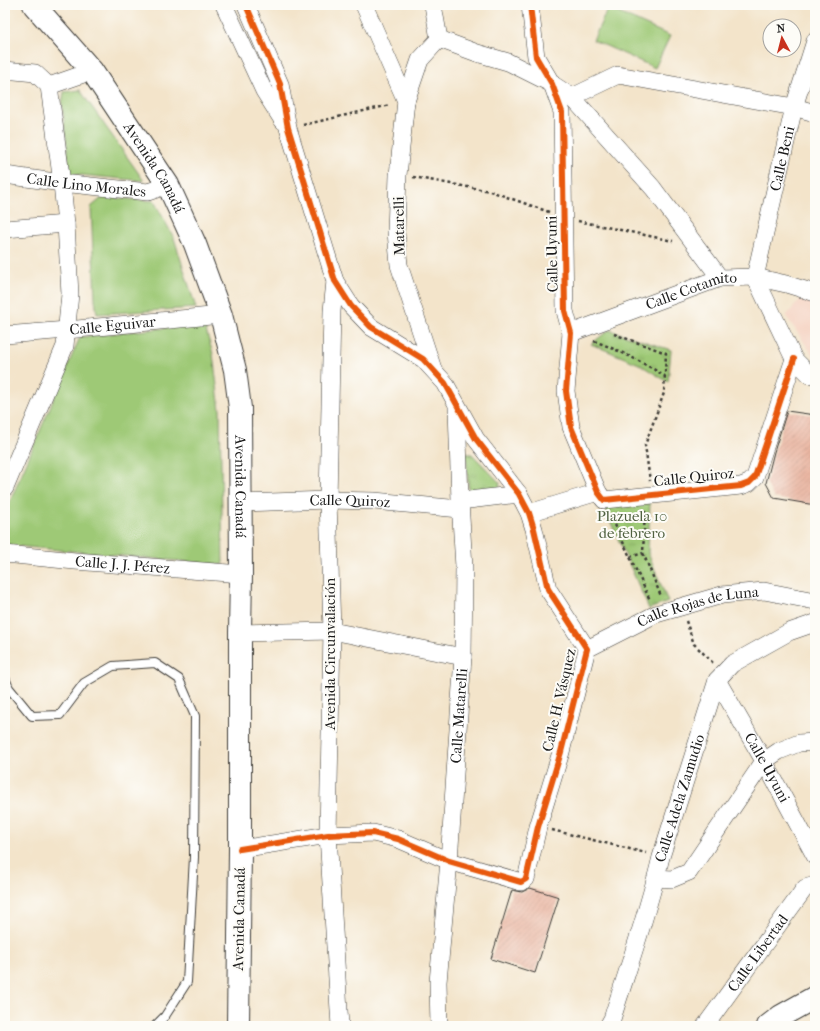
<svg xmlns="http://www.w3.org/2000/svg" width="820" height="1031" viewBox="0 0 820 1031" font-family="'IM FELL French Canon',serif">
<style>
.built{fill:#f5d3c2}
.grass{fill:#9ec976;stroke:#5d7249}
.park{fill:url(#park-tufts);stroke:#5d7249}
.building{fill:url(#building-hatch)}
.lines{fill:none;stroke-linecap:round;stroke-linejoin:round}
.service-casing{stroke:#3c3a36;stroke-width:10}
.minor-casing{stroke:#3c3a36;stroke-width:18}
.trunk-casing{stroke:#3c3a36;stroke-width:24}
.path{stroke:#3c3a36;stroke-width:2.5;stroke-dasharray:3 3;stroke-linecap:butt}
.service{stroke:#fff;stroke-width:8}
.minor{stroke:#fff;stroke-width:17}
.trunk{stroke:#fff;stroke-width:22}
.cycleway-casing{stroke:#fdfcf7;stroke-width:8}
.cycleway{stroke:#e8590c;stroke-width:6}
.labels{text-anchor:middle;stroke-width:4;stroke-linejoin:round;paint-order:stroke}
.street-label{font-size:15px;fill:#1c1c1c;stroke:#fdfcf7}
.park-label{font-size:15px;fill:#506140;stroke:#fdfcf7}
</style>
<defs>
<pattern id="park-tufts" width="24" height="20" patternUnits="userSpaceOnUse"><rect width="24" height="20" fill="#9ec976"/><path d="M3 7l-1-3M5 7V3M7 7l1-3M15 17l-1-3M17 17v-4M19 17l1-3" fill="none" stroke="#88ac66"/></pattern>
<pattern id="building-hatch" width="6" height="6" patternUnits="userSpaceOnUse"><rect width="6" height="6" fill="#eab6a2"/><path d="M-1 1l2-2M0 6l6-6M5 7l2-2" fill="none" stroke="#c89c8b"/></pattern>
</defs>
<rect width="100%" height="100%" fill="#fdfcf7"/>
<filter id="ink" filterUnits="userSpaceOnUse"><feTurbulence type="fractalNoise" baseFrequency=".025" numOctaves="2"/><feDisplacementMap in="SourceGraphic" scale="8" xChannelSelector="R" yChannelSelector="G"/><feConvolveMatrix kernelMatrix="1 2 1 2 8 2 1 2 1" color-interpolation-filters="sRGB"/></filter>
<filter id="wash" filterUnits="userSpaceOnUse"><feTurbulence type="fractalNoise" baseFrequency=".012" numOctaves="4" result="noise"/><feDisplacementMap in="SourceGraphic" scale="16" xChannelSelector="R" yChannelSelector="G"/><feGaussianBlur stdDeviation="0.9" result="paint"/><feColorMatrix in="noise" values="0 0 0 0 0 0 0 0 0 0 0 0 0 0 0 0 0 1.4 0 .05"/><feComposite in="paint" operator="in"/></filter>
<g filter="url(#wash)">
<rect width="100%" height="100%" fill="#f3e4ca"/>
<!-- built -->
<path class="built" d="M 803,296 L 815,300 L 815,358 L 786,316 Z"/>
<!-- grass -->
<path class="grass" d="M 608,8 L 670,36 L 655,68 L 593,40 Z
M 80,90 L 144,181 L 70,174 L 62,104 L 64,92 Z
M 103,197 L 154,201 L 174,238 L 196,308 L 97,314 L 95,300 L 91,207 Z
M 204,324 L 213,354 L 220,410 L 223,565 L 5,545 L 5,513 L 80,337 Z"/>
<!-- park -->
<path class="park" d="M 609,330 L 671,350 L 668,382 L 639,364 L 591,344 Z
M 466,454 L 472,454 L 500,483 L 499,489 L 469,494 Z
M 650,503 L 648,553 L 668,602 L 649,609 L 604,507 Z"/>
<g id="blocks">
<!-- building -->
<path class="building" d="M 787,411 L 815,415 L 815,505 L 774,498 L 766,483 L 774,452 Z
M 530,888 L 559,897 L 535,973 L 491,959 L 512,890 L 522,892 Z"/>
</g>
</g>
<g filter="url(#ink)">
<use href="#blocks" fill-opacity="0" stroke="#3c3a36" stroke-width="1"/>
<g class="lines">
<defs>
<path id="service" d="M 5,678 L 9,688 L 32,716 L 60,715 L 84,683 L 113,666 L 155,663 L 179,679 L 195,716 L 194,857 L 187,982 L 165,1016 L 155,1026"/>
<g id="minor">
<path d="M 224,5 L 264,91 L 283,121"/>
<path d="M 364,5 L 406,101"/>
<path d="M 433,5 L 439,39"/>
<path d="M 530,5 L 536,57 L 552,84 L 562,112 L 565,311 L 571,333 L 566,391 L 571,427 L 598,492 L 604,500 L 741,486 L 749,483 L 755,477 L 794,359"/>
<path d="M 439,39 L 477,53 L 508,62 L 552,84 L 572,97 L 653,188 L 720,278"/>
<path d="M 5,70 L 35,73 L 49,86 L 62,183 L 66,224 L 70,294 L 65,346 L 5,488"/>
<path d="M 49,86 L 92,71"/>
<path d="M 572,97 L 618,75 L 794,107 L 815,113"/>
<path id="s1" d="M 5,175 L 62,183 L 148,192 L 168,185"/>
<path d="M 5,229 L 66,224"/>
<path d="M 335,281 L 332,311 L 328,500 L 332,631 L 328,835 L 340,1026"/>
<path id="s2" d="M 571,333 L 720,278 L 755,277 L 786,284 L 815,293"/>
<path id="s3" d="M 5,335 L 67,330 L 221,315"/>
<path d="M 433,369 L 399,265 L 396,232 L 398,175 L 406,101 L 420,60 L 439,39"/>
<path id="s4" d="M 810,375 L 794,359 L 755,277 L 794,107 L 815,41"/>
<path d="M 460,501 L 519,494"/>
<path id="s5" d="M 240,503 L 328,500 L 374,501 L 460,509"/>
<path d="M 529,513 L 598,492"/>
<path id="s6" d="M 5,554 L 75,561 L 241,574"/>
<path d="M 240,633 L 332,631 L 463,657"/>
<path id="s7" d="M 587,649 L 656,614 L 722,595 L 764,591 L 815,601"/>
<path id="s8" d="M 717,680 L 764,761 L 815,856"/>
<path d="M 240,849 L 328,835 L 373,833 L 398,839 L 449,861 L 521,882 L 526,879 L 538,827 L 561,752 L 587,649 L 548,589 L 534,529 L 529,513 L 519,494 L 476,439 L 445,383 L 423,359 L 371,327 L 351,306 L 335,281 L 288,128 L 280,84 L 246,5"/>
<path d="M 656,878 L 672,879 L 689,872 L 764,761 L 779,751 L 799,743 L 815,742"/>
<path id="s9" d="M 439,1026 L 438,982 L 449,861 L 463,657 L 464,567 L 460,501 L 457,408"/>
<path id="s10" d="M 608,1026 L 612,1019 C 629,965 648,912 661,857 L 717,680 L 732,664 L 789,632 L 815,623"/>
<path id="s11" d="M 705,1026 L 805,888 L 815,885"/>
</g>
<g id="trunk">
<path id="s12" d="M 34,5 L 92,71 L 168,185 L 195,244 L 221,315 L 235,370 L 240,408 L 241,574 L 240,633 L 240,849 L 238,1026"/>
<path d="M 768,1026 L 781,1016 L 815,997"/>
</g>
</defs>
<!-- service casing -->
<use href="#service" class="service-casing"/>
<!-- minor casing -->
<use href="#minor" class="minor-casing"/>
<!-- trunk casing -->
<use href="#trunk" class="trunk-casing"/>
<!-- path -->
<path class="path" d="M 303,125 L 390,105
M 413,177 L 490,191 L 549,212
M 578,221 L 673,241
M 614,334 L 666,353 L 664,393 L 645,445 L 650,481
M 594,341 C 619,350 642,362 665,376
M 645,511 L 643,553 L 661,596
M 610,514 L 650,600
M 630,557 L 643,553
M 686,621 L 694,644 L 713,663
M 552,830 L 646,853"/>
<!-- service -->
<use href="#service" class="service"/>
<!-- minor -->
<use href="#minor" class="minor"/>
<!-- trunk -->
<use href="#trunk" class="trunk"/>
<defs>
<path id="cycleway" d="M 530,5 L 536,57 L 552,84 L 562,112 L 565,311 L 571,333 L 566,391 L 571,427 L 598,492 L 604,500 L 741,486 L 749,483 L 755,477 L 794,359
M 240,849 L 328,835 L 373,833 L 398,839 L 449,861 L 521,882 L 526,879 L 538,827 L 561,752 L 587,649 L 548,589 L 534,529 L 529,513 L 519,494 L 476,439 L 445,383 L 423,359 L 371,327 L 351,306 L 335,281 L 288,128 L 280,84 L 246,5"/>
</defs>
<!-- cycleway casing -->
<use href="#cycleway" class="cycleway-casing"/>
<!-- cycleway -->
<use href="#cycleway" class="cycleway"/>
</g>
</g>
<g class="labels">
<!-- street labels -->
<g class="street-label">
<text dy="5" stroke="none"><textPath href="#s4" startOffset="235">Calle Beni</textPath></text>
<text dy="5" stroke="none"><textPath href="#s12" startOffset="203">Avenida Canadá</textPath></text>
<text dy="5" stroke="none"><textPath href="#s1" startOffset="82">Calle Lino Morales</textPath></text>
<text transform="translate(399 226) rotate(-91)" y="5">Matarelli</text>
<text transform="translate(552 254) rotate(-91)" y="5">Calle Uyuni</text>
<text dy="5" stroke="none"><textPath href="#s2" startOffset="128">Calle Cotamito</textPath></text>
<text dy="5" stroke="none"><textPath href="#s3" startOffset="108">Calle Eguivar</textPath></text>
<text transform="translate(694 477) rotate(-6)" y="5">Calle Quiroz</text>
<text dy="5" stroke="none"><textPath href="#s12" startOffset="539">Avenida Canadá</textPath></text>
<text dy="5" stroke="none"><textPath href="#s5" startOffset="110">Calle Quiroz</textPath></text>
<text dy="5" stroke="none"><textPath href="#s6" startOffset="118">Calle J. J. Pérez</textPath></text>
<text dy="5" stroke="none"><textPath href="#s7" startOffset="120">Calle Rojas de Luna</textPath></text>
<text transform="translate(330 654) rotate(-90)" y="5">Avenida Circunvalación</text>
<text transform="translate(559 700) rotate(-77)" y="5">Calle H. Vásquez</text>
<text dy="5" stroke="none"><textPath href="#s9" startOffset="311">Calle Matarelli</textPath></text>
<text dy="5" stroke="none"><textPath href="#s8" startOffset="101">Calle Uyuni</textPath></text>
<text dy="5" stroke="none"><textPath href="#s10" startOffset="239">Calle Adela Zamudio</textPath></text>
<text transform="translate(239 919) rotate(-89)" y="5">Avenida Canadá</text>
<text dy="5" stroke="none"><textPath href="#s11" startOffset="90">Calle Libertad</textPath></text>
</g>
<!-- park labels -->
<g class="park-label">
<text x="632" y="521">Plazuela 10<tspan x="632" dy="17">de febrero</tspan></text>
</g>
</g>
<!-- margin -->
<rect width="820" height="1031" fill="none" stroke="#fdfcf7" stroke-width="20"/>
<!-- north arrow -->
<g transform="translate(782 38) rotate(353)"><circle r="19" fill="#fdfcf7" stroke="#a3a29f"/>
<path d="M0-3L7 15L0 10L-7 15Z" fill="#c8321e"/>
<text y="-6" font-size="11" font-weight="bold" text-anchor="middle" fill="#1c1c1c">N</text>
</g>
</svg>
